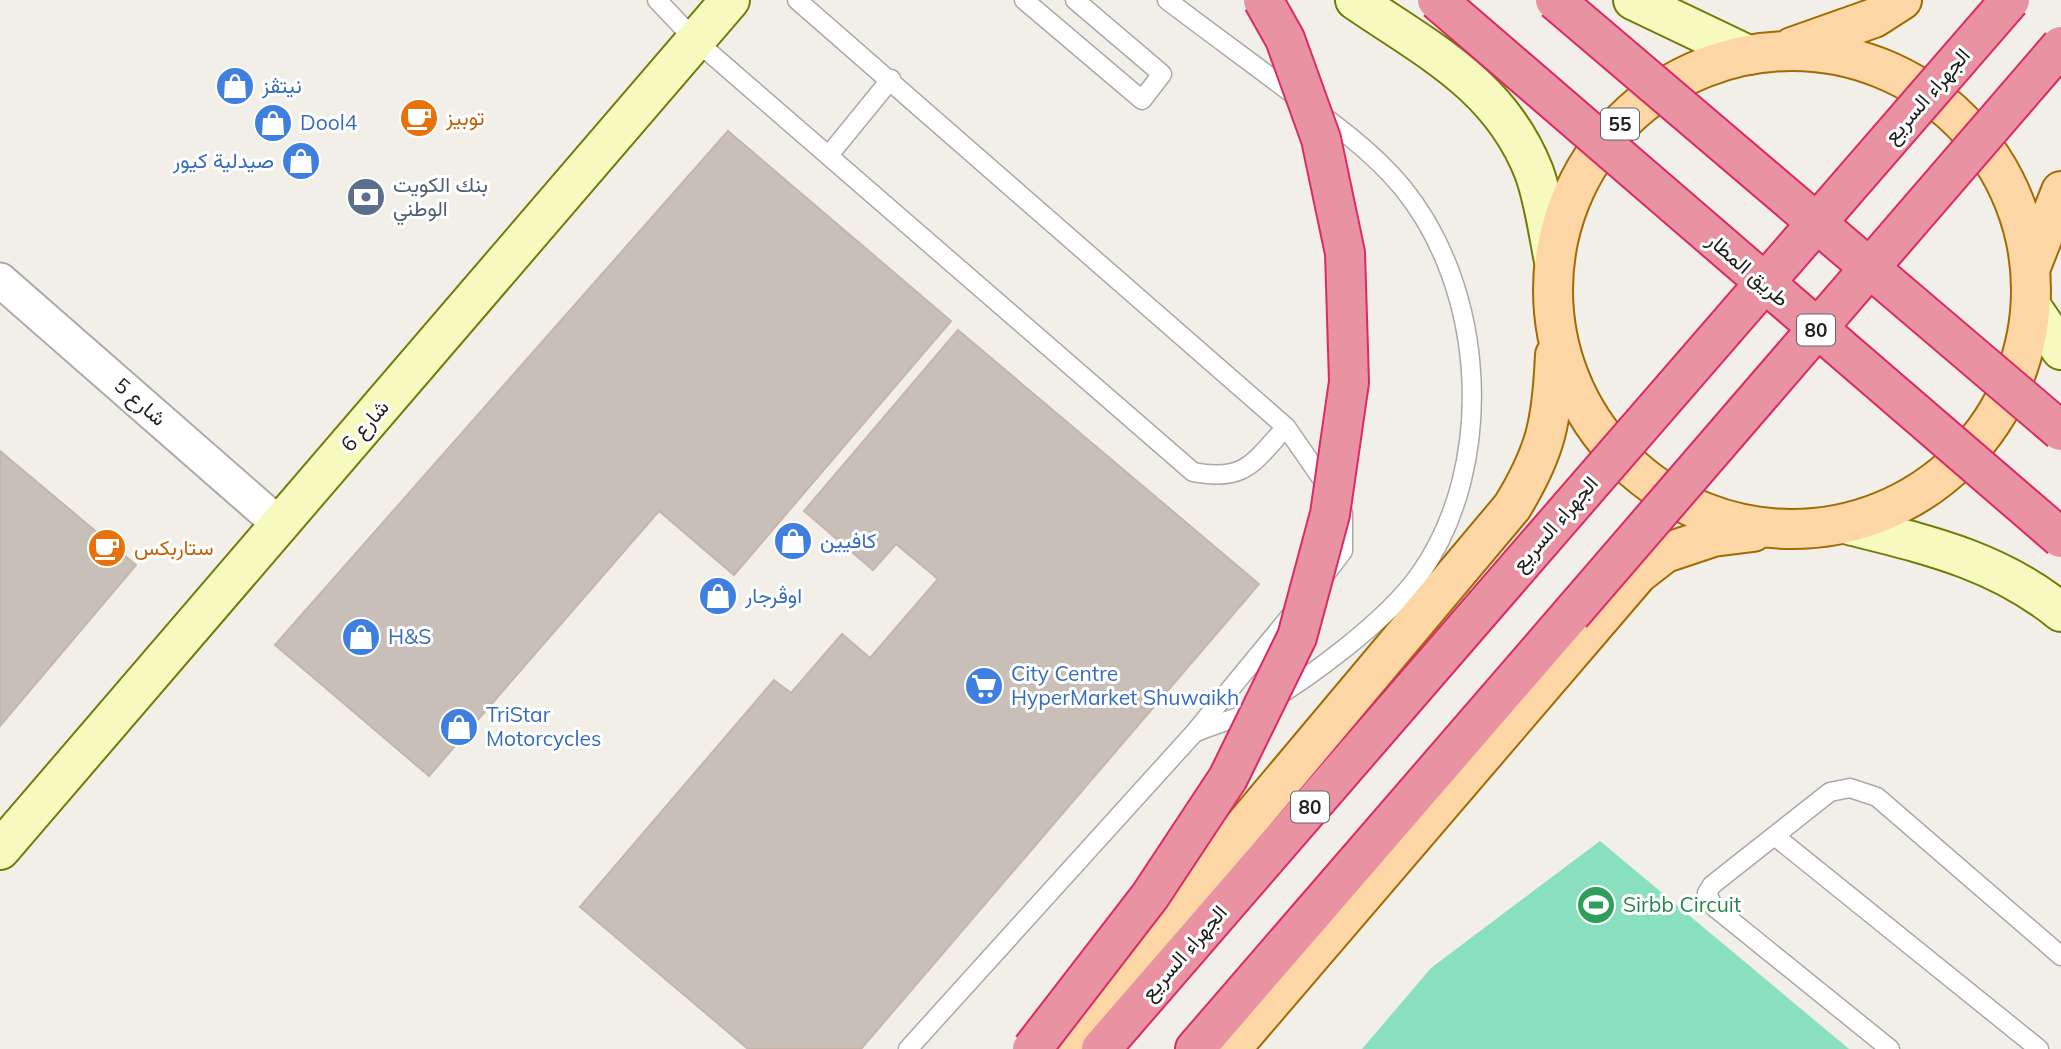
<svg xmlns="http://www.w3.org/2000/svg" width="2061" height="1049" viewBox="0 0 2061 1049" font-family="Mulish,Vazirmatn,sans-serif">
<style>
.pitch{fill:#88e0be}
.building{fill:#c7bfb8;stroke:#c4b6ab;stroke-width:2}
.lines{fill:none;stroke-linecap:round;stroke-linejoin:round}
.lane-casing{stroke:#a9a9a9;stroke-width:21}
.street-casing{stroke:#a9a9a9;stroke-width:37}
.secondary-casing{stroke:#707d05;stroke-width:42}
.primary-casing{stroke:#a06b00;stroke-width:42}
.highway-casing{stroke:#dc2a67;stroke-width:42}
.lane{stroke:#fff;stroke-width:18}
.street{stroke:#fff;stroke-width:33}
.secondary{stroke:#f7fabf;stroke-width:38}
.primary{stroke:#fcd6a4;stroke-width:38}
.highway{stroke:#e892a2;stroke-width:38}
.highway-bridge-casing{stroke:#dc2a67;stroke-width:42;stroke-linecap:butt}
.highway-bridge{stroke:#e892a2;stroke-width:38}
.labels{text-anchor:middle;stroke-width:6;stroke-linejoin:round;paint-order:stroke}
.shield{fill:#fff;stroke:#646464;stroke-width:2}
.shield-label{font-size:19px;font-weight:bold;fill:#222}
.shop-label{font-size:21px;fill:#366cbe;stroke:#fff;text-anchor:start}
.street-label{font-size:21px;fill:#222;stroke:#fff}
.food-label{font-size:21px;fill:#c56008;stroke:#fff;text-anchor:start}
.service-label{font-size:21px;fill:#4e5e75;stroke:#fff;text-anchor:start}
.leisure-label{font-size:21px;fill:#27864d;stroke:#fff;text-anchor:start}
</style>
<rect width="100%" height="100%" fill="#f2efe9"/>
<!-- pitch -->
<path class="pitch" d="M 1600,841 L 1849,1049 L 1362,1049 L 1431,968 Z"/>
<!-- building -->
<path class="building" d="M 728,131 L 951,321 L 734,575 L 659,511 L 429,776 L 275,645 Z
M 958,330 L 1259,584 L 861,1049 L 748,1049 L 580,907 L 774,680 L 791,693 L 842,634 L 870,658 L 938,579 L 896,544 L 873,570 L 804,511 Z
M 0,451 L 136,565 L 0,726 Z"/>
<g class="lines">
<defs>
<path id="lane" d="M 657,0 L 695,40 L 1193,472 C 1245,482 1253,463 1286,427
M 797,0 L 1286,427 L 1329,489
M 1024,0 L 1142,100 L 1162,74 L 1075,0
M 1167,0 C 1209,32 1252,63 1294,95 C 1333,123 1371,150 1402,187 C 1486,289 1497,464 1420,574 C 1387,621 1308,679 1258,708 C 1240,718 1218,723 1199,731
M 829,155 L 891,79
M 1324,576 L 1343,551 L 1343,513
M 1776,837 L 2039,1049
M 908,1049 L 1195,732 L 1292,614
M 1890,1049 L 1713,906 L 1707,893 L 1712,885 L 1830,792 L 1850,788 L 1877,797 L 2061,956"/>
<path id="street" d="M 0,280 L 280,525"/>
<path id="secondary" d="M 1355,0 C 1428,50 1500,85 1534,172 C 1544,199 1548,232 1554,261
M 1633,0 L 1748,55
M 2031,306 L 2061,350
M 1845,524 C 1924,544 1996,559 2061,612
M 0,850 L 730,0"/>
<path id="primary" d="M 1792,47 L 1874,18 L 1902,0
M1553 290a239 239 0 1 1 478 0a239 239 0 1 1-478 0Z
M 2031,267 L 2061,191
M 1057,1049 L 1512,507 C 1547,450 1552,420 1555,355
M 1231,1049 L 1638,574 L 1665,553 L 1713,537 L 1753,532"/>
<path id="highway" d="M 1101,1049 L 1520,565
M 1195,1049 L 1571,614"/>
</defs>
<!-- lane casing -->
<use href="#lane" class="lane-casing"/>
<!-- street casing -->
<use href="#street" class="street-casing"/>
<!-- secondary casing -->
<use href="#secondary" class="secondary-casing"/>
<!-- primary casing -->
<use href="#primary" class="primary-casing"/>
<!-- highway casing -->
<use href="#highway" class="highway-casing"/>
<!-- lane -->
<use href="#lane" class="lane"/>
<!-- street -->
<use href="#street" class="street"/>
<!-- secondary -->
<use href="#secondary" class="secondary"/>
<!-- primary -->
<use href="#primary" class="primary"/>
<!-- highway -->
<use href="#highway" class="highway"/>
<defs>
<path id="highway-bridge" d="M 1437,0 L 2061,538
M 1555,0 L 2061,431
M 1520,565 L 2010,0
M 1571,614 L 2061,46
M 1032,1049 L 1150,896 L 1228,778 L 1297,637 L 1330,514 L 1349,382 L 1345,253 L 1321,139 L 1285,39 L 1263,0"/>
</defs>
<!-- highway-bridge casing -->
<use href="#highway-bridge" class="highway-bridge-casing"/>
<!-- highway-bridge -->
<use href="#highway-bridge" class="highway-bridge"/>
</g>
<!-- icons -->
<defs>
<symbol id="shop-disc" viewBox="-11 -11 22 22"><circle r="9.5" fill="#3f7fe0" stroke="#fff"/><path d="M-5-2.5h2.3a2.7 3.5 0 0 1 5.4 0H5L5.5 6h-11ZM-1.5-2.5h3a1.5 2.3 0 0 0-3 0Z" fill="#fff"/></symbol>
<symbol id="cafe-disc" viewBox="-11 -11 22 22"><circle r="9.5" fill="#e8710a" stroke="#fff"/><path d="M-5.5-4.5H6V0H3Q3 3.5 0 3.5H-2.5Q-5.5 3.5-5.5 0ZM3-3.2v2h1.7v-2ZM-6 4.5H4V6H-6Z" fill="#fff"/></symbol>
<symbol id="bank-disc" viewBox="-11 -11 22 22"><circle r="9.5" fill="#5c6f8a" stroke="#fff"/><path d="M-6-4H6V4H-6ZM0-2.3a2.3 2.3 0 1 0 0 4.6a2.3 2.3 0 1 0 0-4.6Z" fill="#fff"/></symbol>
<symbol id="supermarket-disc" viewBox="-11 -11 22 22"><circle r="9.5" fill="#3f7fe0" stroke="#fff"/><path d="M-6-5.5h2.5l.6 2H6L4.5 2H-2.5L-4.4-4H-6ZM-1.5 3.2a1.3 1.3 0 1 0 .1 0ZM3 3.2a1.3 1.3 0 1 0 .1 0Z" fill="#fff"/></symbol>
<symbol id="stadium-disc" viewBox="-11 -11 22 22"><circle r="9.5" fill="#2e9e5b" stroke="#fff"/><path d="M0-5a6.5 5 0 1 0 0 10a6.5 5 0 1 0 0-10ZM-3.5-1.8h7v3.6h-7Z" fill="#fff"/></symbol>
</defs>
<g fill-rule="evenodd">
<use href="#shop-disc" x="213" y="64" width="44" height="44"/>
<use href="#cafe-disc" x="397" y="96" width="44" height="44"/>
<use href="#shop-disc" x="251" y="101" width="44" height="44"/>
<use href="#shop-disc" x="279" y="139" width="44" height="44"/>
<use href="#bank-disc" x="344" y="175" width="44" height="44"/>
<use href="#shop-disc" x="771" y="519" width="44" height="44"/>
<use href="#cafe-disc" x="85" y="526" width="44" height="44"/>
<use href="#shop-disc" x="696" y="574" width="44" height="44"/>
<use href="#shop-disc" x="339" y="615" width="44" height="44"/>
<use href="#supermarket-disc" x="962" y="664" width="44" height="44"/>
<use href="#shop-disc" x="437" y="705" width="44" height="44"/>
<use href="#stadium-disc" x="1574" y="883" width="44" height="44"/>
</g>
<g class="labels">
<!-- shield labels -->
<g class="shield">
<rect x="1601" y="108.5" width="38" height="31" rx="5"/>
<rect x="1797" y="314.5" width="38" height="31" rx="5"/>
<rect x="1291" y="791.5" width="38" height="31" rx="5"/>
</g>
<g class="shield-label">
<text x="1620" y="131">55</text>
<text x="1816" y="337">80</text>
<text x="1310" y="814">80</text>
</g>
<!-- shop labels -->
<g class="shop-label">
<text x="262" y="93">نيتڤز</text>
<text x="300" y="130">Dool4</text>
<text x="274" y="168" text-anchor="end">صيدلية كيور</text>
<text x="820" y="548">كافيين</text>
<text x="745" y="603">اوڤرجار</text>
<text x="388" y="644">H&amp;S</text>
<text x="1011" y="681">City Centre<tspan x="1011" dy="24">HyperMarket Shuwaikh</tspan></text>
<text x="486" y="722">TriStar<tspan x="486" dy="24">Motorcycles</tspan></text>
</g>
<!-- street labels -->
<g class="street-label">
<text transform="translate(1927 96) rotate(-49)" y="7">الجهراء السريع</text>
<text transform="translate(1748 270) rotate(41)" y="7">طريق المطار</text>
<text transform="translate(140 402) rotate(41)" y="7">شارع 5</text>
<text transform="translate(365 426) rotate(-49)" y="7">شارع 6</text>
<text transform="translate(1555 524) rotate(-49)" y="7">الجهراء السريع</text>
<text transform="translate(1184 953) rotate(-49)" y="7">الجهراء السريع</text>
</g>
<!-- food labels -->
<g class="food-label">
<text x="446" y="125">توبيز</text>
<text x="134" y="555">ستاربكس</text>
</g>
<!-- service labels -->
<g class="service-label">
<text x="393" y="192">بنك الكويت<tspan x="393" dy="24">الوطني</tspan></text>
</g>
<!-- leisure labels -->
<g class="leisure-label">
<text x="1623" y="912">Sirbb Circuit</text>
</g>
</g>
</svg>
